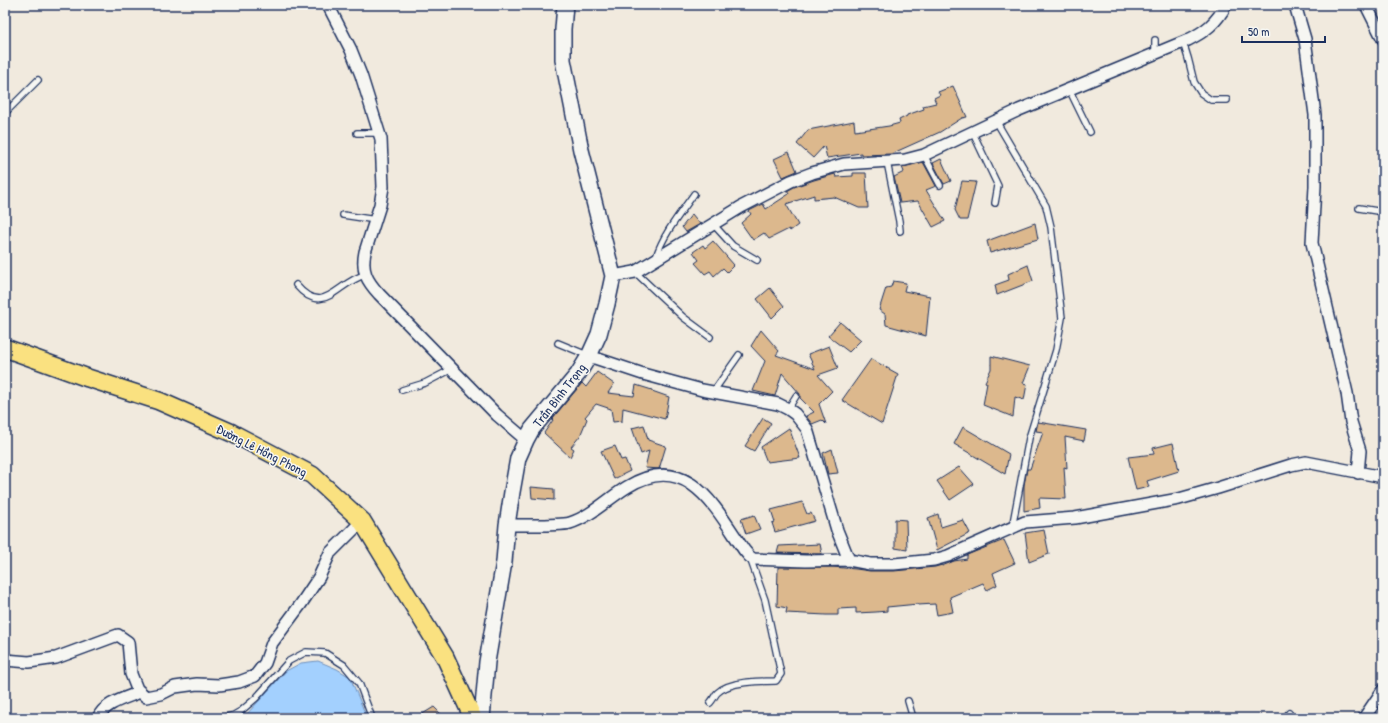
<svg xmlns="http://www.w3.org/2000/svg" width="1388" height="723" viewBox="0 0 1388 723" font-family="'Patrick Hand',sans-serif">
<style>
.water{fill:#a3d0fe;stroke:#6d90be}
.building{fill:#dcb88d;stroke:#1b2f5e}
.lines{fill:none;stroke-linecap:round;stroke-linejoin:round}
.lane-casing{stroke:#1b2f5e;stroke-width:8}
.street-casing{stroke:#1b2f5e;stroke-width:14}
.secondary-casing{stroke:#1b2f5e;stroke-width:18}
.primary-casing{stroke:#1b2f5e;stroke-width:20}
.lane{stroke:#f6f6f2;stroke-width:5.5}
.street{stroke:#f6f6f2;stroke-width:11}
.secondary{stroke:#f6f6f2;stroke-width:15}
.primary{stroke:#fae180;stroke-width:17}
.labels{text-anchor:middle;stroke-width:3;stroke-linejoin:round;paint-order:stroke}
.street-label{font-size:13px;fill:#1b2f5e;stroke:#f6f6f2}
</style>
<rect width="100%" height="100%" fill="#f1eade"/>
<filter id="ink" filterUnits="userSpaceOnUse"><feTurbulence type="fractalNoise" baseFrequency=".025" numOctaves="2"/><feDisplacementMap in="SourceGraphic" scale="8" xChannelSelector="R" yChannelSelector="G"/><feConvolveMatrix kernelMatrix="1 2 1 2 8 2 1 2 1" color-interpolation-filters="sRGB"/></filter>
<g filter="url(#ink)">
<!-- water -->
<path class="water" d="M 318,661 L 337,669 L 350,677 L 367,718 L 236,718 L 247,714 L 286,671 L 301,663 Z"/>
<!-- building -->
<path class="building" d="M 953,86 L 967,117 L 962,118 L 940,132 L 891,154 L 861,155 L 861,153 L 827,158 L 824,146 L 813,158 L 797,144 L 808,130 L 854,121 L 855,131 L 889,126 L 900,123 L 899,120 L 907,116 L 907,115 L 924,109 L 923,106 L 936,103 L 934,98 L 940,95 L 938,92 Z
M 789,152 L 797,171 L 783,177 L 774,159 Z
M 941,159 L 951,181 L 944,184 L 933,163 Z
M 923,162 L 936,186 L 926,190 L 945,221 L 933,227 L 918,201 L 900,203 L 894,177 L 904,172 L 902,167 Z
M 853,173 L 866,173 L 868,208 L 859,208 L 834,197 L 814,199 L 814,195 L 786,204 L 798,225 L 790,231 L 789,229 L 769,239 L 764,233 L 753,240 L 741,223 L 751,214 L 749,211 L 763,204 L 766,209 L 789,194 L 787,191 L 794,187 L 814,180 L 835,174 L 836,177 L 853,176 Z
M 962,181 L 976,182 L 967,220 L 960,220 L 955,210 Z
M 692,214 L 700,224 L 686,232 L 682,227 Z
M 1035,223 L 1038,239 L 990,253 L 987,241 Z
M 713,241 L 734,265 L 727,272 L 723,268 L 714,276 L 710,271 L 705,274 L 695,263 L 699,260 L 693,252 L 703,245 L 705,248 Z
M 1028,265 L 1033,281 L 997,295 L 995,285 L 1009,280 L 1008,274 Z
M 893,281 L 906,283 L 904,291 L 930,296 L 926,336 L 886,325 L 885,314 L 879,310 L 886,288 L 891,287 Z
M 770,288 L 784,306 L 772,318 L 757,299 Z
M 840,322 L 861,340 L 849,352 L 828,336 Z
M 761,330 L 779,351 L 776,355 L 815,369 L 808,354 L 829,346 L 838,368 L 818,375 L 832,391 L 819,404 L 826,424 L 822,420 L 812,424 L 806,416 L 814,412 L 800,398 L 800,394 L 782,373 L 775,396 L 753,391 L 765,361 L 751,346 Z
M 991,356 L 1030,366 L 1023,383 L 1027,384 L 1024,400 L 1015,397 L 1013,417 L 983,405 L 987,383 L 985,382 L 991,369 Z
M 871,359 L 898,374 L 882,424 L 842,400 Z
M 597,372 L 614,384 L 608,393 L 634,396 L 636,385 L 652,390 L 652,391 L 669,397 L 665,419 L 623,408 L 622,421 L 613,422 L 611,409 L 596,404 L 585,417 L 587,419 L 580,436 L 571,447 L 574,449 L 570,457 L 544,433 L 553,420 L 552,419 L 582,383 L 586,387 Z
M 763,418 L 771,423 L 754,451 L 745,446 Z
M 1038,422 L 1086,430 L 1084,441 L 1065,437 L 1067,468 L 1064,467 L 1066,499 L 1039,498 L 1040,508 L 1024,511 L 1024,485 L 1027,469 L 1030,469 L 1043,432 L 1036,431 Z
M 644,425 L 648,440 L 666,446 L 659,469 L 645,468 L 649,451 L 641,454 L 632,428 Z
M 963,427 L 1009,454 L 1005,474 L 954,444 Z
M 789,428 L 800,458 L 767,462 L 761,447 Z
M 1173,443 L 1179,471 L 1147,481 L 1149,487 L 1136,490 L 1128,457 L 1154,454 L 1153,448 Z
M 615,446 L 621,460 L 625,459 L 630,471 L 614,479 L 601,451 Z
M 832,449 L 838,473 L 828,474 L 823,453 Z
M 959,467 L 974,484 L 950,500 L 937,481 Z
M 531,487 L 554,489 L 554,500 L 532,498 Z
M 802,502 L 807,514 L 811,513 L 815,521 L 775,532 L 772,523 L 775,522 L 771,510 Z
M 938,514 L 941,527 L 963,520 L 970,533 L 937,550 L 928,518 Z
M 754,515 L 760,529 L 746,534 L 741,519 Z
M 895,519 L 906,520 L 907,550 L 895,548 Z
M 1044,530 L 1049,554 L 1029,562 L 1025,533 Z
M 1004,540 L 1015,563 L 993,573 L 997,585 L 987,590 L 983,583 L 950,597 L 953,612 L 937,615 L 935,604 L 918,605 L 918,604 L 887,607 L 887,611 L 876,612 L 856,613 L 856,608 L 838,609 L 838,615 L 826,615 L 786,613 L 787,608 L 777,606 L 778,567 L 832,567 L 856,569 L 870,571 L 894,571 L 935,567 L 942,565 L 942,566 L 954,561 L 967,559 L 967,555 Z
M 820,544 L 822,554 L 777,553 L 779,546 Z
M 434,707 L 445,718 L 416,718 Z"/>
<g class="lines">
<defs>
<path id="lane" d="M 1155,40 L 1155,53
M 1183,42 L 1188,58 L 1194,82 L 1201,93 L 1211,100 L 1227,100
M 1069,89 L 1090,132
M 5,113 L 38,80
M 996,121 L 1046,206 L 1051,227 L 1062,318 L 1056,350 L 1029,438 L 1012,528
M 972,131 L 998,186 L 995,203
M 357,133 L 379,133
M 924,155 L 940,185
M 887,162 L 899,221 L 900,231
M 1359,208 L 1383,212
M 343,215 L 376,220
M 713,224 L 733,246 L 757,260
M 656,257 C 664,233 680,214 694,194
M 635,272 L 683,317 L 710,337
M 296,285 C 324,318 337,282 365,275
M 558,343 L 587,355
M 402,390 L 425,383 L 452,369
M 713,392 L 739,355
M 788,409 L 796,396
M 908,701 L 913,718
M 710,703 C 713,700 715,695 717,693 C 729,681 760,681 776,681 L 781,674 L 765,600 L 750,558
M 223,718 L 234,715 L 241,711 L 256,698 L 289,661 L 306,652 L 325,653 L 344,665 L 359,683 L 372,718
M 1285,718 L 1289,713"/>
<path id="street" d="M 328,5 L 351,50 L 361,75 L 381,139 L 383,187 L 380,205 L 365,252 C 361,271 367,281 379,294 L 497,415 L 526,440
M 1295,5 L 1305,39 L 1315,115 L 1315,186 L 1312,243 L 1347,393 L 1351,422 L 1360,451 L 1358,473
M 1366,5 L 1383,39
M 613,276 L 635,272 L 741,207 L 791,181 L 812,173 L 844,164 L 905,160 L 924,155 L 1019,110 L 1188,40 C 1206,31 1216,23 1226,5
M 589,356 L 643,374 L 702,390 L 778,404 L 788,409 L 795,414 L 807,429 L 837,530 L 849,560
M 507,525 C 520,525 533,525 546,525 C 554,524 563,525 570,523 C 590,517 609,498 627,487 C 687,450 715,507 744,550 L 749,556 L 753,559 L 806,561 L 849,560 L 870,564 L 894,564 L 934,560 L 948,556 L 1025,522 L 1075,518 L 1179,499 L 1218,488 L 1291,465 L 1306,462 L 1383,477
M 5,660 L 29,662 L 56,658 L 118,635 L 128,642 L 131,674 L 137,689 L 146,697 L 161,694 L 175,687 L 197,684 L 219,685 L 239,682 L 255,676 L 265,663 L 272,643 L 301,604 L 319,577 L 330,553 L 362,521
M 98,718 C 104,703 126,698 140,692
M 1364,718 L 1383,690"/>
<path id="secondary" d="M 482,718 L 487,662 L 504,562 L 507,525 L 512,492 L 518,458 L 526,440 L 532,429 L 578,374 L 589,356 L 599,334 L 607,304 L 613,276 L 581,150 L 563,60 L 563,29 L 565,5"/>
<path id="primary" d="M 5,348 L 88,378 L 159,401 L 232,433 L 312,475 L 362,521 L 445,657 L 473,718"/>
</defs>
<!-- lane casing -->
<use href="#lane" class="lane-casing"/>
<!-- street casing -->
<use href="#street" class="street-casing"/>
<!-- secondary casing -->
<use href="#secondary" class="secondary-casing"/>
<!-- primary casing -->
<use href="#primary" class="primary-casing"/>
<!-- lane -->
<use href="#lane" class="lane"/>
<!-- street -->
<use href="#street" class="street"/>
<!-- secondary -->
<use href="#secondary" class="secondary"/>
<!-- primary -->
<use href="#primary" class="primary"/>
</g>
</g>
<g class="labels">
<!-- street labels -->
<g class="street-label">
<text transform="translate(559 395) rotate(-52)" y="5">Trần Bình Trọng</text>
<text transform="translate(262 450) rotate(27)" y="5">Đường Lê Hồng Phong</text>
</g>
</g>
<!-- margin -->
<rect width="1388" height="723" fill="none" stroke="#f6f6f2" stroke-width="20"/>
<rect x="10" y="10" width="1368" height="703" fill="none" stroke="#1b2f5e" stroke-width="1.5" filter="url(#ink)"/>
<!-- scale -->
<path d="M1242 36v6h83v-6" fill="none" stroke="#1b2f5e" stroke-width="2"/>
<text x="1248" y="36" font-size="12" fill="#1b2f5e" stroke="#f6f6f2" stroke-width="3" paint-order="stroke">50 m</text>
</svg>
